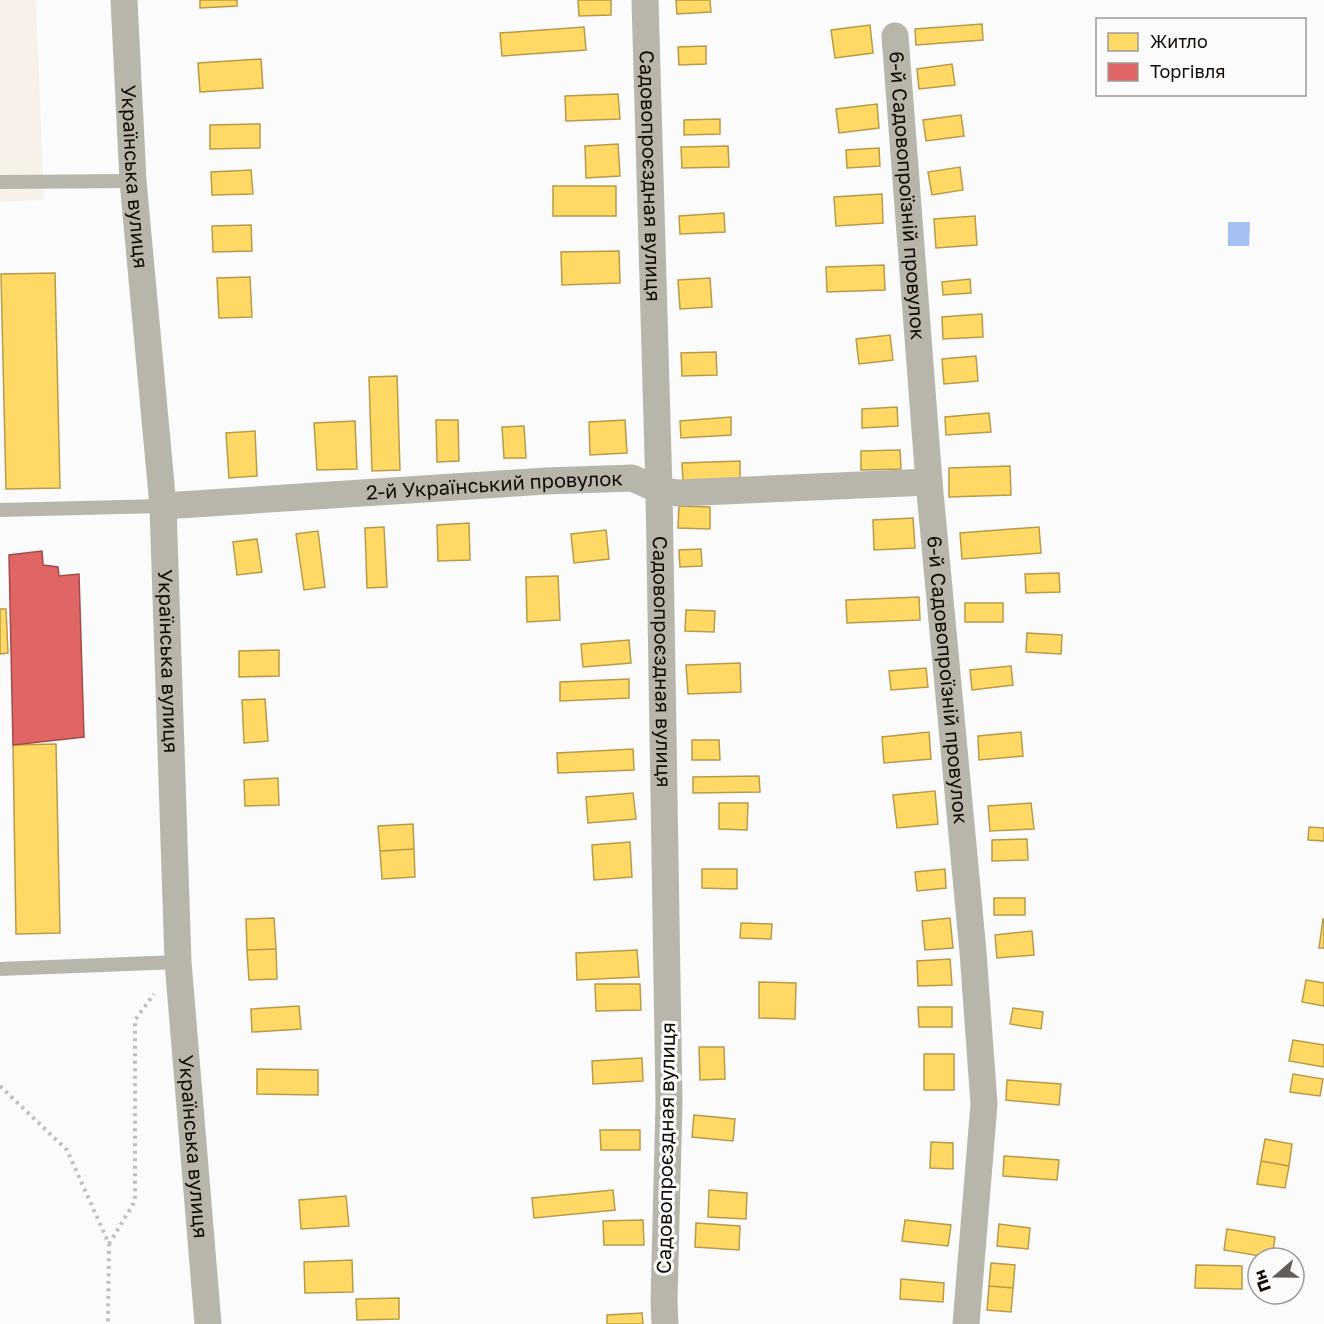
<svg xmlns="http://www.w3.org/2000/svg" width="1324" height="1324" viewBox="0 0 1324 1324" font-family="'Golos Text',sans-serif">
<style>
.built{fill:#f8f1e9}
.water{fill:#a4c0f2}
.homes{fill:#ffd966;stroke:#b89b48;stroke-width:1.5}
.shops{fill:#e06666;stroke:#a24a48;stroke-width:1.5}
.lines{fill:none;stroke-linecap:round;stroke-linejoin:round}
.path{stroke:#c0bfba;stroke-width:4;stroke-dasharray:3 4.5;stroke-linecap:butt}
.lane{stroke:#b8b5aa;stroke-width:14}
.street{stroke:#b8b5aa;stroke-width:27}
.labels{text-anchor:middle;stroke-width:6;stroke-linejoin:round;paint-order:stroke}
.street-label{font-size:20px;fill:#130a03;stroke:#fbfbfb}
</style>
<rect width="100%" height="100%" fill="#fbfbfb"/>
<!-- built -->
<path class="built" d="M 0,0 L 36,0 L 44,200 L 0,202 Z"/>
<!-- water -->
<path class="water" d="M 1228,222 L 1250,222 L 1249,246 L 1228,246 Z"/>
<!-- homes -->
<path class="homes" d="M 200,0 L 237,0 L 237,6 L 200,8 Z
M 578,0 L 611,0 L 611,15 L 579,16 Z
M 676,0 L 710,0 L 711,12 L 677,14 Z
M 982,24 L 983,40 L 916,45 L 915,29 Z
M 870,25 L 873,53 L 835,58 L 831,30 Z
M 584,27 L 586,50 L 502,56 L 500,33 Z
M 706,46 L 706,64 L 679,65 L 678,47 Z
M 261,59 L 263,88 L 200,92 L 198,63 Z
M 952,64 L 955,85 L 919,89 L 917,69 Z
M 618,94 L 620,119 L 566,121 L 565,96 Z
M 877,104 L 879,128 L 839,133 L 836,109 Z
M 961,115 L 964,136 L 926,141 L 923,120 Z
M 720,119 L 720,134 L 684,135 L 684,120 Z
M 260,124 L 260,148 L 210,149 L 210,125 Z
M 618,144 L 620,176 L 586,178 L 585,146 Z
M 728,146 L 729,167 L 682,168 L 681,147 Z
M 879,148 L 880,166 L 847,168 L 846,150 Z
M 960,167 L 963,190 L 932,195 L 928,172 Z
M 251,170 L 253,194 L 212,195 L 211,172 Z
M 553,186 L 616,186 L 616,216 L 553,216 Z
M 882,194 L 883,223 L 836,226 L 834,197 Z
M 724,213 L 725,232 L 680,234 L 679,216 Z
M 975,216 L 977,245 L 936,248 L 934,219 Z
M 251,225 L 252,251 L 213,252 L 212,226 Z
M 619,251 L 620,283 L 562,285 L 561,252 Z
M 884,265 L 885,290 L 827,292 L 826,267 Z
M 55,273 L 60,488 L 6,489 L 1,274 Z
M 250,277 L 252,317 L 219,318 L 217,278 Z
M 710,278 L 712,307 L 680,309 L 678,280 Z
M 970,279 L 971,293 L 943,295 L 942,282 Z
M 982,314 L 983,337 L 943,339 L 942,317 Z
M 890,335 L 893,360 L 859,364 L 856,339 Z
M 716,352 L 717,375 L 682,376 L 681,353 Z
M 976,356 L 978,381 L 944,384 L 942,359 Z
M 397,376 L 400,470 L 372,471 L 369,377 Z
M 897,407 L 898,426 L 862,428 L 862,409 Z
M 989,413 L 991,432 L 946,435 L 945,417 Z
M 731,417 L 731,435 L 681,438 L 680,421 Z
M 436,420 L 458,420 L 459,461 L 437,462 Z
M 625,420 L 627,453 L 590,455 L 589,422 Z
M 355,421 L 357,469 L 317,470 L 314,423 Z
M 524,426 L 526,458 L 504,458 L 502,427 Z
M 255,431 L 257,476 L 229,478 L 226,433 Z
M 900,450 L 901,469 L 861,470 L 861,451 Z
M 740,461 L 740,479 L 683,482 L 682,463 Z
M 1010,466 L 1011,495 L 949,497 L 949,468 Z
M 679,506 L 710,507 L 710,529 L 678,528 Z
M 913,518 L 915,548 L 874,550 L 873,520 Z
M 469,523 L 470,560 L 438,561 L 437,525 Z
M 384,527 L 387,587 L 367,588 L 365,528 Z
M 1039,527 L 1041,553 L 962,559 L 960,533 Z
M 606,530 L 609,559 L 574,563 L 571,534 Z
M 318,531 L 325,587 L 304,590 L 296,534 Z
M 257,539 L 262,572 L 237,575 L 233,542 Z
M 701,549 L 702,566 L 680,567 L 679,550 Z
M 1059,573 L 1060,592 L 1026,593 L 1025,574 Z
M 558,576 L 560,620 L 527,622 L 526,577 Z
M 919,597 L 920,620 L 847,623 L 846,600 Z
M 965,603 L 1003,603 L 1003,622 L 965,622 Z
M 0,609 L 6,609 L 8,653 L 0,654 Z
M 686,610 L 715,611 L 714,632 L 685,631 Z
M 1027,633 L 1062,635 L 1061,654 L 1026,652 Z
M 629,640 L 631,663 L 583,667 L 581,644 Z
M 279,650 L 279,676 L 239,677 L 239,651 Z
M 740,663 L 741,692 L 688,694 L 686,665 Z
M 1011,666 L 1013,685 L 972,690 L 970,670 Z
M 926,668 L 928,687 L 891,690 L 889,671 Z
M 629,679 L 629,698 L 560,701 L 560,682 Z
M 265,699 L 268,741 L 244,743 L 242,700 Z
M 929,732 L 931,759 L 884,763 L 882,737 Z
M 1021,732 L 1023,756 L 979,760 L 978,736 Z
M 692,740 L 719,740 L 720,760 L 692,760 Z
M 56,744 L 60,933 L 16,934 L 13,745 Z
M 633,749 L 634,770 L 558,773 L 557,753 Z
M 759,776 L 760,792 L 693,793 L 693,777 Z
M 278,778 L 279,805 L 245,806 L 244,780 Z
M 935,791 L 938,824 L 897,828 L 893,795 Z
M 633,793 L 636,819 L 588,823 L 586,797 Z
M 719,803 L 748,803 L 747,830 L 719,829 Z
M 1031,803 L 1034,829 L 990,831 L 988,806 Z
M 413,824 L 414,849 L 380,851 L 378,826 Z
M 1309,827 L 1324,828 L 1324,841 L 1308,840 Z
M 1027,839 L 1028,860 L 992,861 L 992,840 Z
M 630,842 L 632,877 L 594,880 L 592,845 Z
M 414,849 L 415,877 L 382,879 L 380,851 Z
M 702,869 L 737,869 L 737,889 L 702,888 Z
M 945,869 L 946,888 L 917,891 L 915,872 Z
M 994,898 L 1025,898 L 1025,915 L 994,915 Z
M 274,918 L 276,949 L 247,950 L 246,919 Z
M 950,918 L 953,948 L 925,950 L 922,921 Z
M 1323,919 L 1324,919 L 1324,948 L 1319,948 Z
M 741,923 L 772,924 L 771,939 L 740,938 Z
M 1032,931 L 1034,955 L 997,958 L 995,935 Z
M 276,949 L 277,979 L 249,980 L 247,950 Z
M 637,950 L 639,977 L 577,980 L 576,953 Z
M 950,959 L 952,985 L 918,986 L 917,961 Z
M 1306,980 L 1324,983 L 1324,1006 L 1302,1002 Z
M 759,982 L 796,983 L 795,1019 L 759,1018 Z
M 595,984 L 640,984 L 641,1010 L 596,1011 Z
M 299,1006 L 301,1029 L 252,1032 L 251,1009 Z
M 918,1007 L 952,1007 L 952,1027 L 919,1027 Z
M 1013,1008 L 1043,1012 L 1041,1029 L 1010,1024 Z
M 1293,1040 L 1324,1045 L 1324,1067 L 1289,1061 Z
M 699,1047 L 724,1047 L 725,1079 L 700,1080 Z
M 924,1054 L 954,1054 L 954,1090 L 924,1090 Z
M 642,1058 L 643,1081 L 593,1084 L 592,1061 Z
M 257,1069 L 318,1070 L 318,1095 L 257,1094 Z
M 1293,1074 L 1323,1079 L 1320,1096 L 1290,1092 Z
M 1007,1080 L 1061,1084 L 1059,1105 L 1006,1100 Z
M 694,1115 L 735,1119 L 733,1141 L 692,1137 Z
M 600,1130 L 640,1130 L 640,1150 L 601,1150 Z
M 1265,1139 L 1292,1144 L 1289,1166 L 1261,1161 Z
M 931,1142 L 953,1143 L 953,1169 L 930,1168 Z
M 1004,1156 L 1059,1160 L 1057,1180 L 1003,1176 Z
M 1261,1161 L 1289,1166 L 1285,1188 L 1257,1184 Z
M 613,1190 L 615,1210 L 534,1218 L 532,1198 Z
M 709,1190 L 747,1193 L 746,1219 L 708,1217 Z
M 346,1196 L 349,1226 L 301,1229 L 299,1200 Z
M 643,1220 L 644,1245 L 604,1245 L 603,1221 Z
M 905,1220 L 951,1225 L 948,1246 L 902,1241 Z
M 696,1223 L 740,1226 L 739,1250 L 695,1247 Z
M 999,1224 L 1030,1228 L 1028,1249 L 997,1246 Z
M 1227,1229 L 1275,1237 L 1272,1258 L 1224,1250 Z
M 352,1260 L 353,1292 L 305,1293 L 304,1262 Z
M 991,1263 L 1015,1265 L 1013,1288 L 989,1286 Z
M 1196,1265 L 1242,1266 L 1242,1289 L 1195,1288 Z
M 901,1279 L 944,1283 L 943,1302 L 900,1299 Z
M 989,1286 L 1013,1288 L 1011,1312 L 987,1310 Z
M 399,1298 L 399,1319 L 357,1320 L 356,1299 Z
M 642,1313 L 643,1324 L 607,1324 L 607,1315 Z"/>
<!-- shops -->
<path class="shops" d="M 42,551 L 43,565 L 58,567 L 59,576 L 79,574 L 84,737 L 13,745 L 9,555 Z"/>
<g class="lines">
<!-- path -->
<path class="path" d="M 0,1086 L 67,1150 L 109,1244 L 108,1324
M 109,1244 L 135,1201 L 135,1020 L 154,994"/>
<!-- lane -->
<path class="lane" d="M 0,182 L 133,181
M 0,510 L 163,506
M 0,969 L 178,962"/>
<!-- street -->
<g class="street">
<path id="s1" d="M 124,0 L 133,181 L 163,506 L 178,962 L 208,1324"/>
<path id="s2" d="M 645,0 L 659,490 L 669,1103 L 664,1301 L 665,1324"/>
<path id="s3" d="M 895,36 L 929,482 L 973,952 L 984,1104 L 966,1324"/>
<path id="s4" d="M 163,506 L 546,481 L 632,478 L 659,490 L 678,493 L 929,482"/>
</g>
</g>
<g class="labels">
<!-- street labels -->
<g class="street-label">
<text dy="7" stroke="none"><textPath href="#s2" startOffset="176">Садовопроєздная вулиця</textPath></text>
<text dy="7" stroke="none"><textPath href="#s1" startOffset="177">Українська вулиця</textPath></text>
<text dy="7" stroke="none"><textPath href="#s3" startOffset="160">6-й Садовопроїзній провулок</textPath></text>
<text dy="7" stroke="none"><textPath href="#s4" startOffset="332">2-й Український провулок</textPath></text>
<text dy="7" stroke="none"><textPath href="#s1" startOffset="663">Українська вулиця</textPath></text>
<text dy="7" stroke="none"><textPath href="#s2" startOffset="662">Садовопроєздная вулиця</textPath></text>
<text dy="7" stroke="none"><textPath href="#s3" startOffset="646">6-й Садовопроїзній провулок</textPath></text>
<text dy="7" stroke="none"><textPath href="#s1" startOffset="1149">Українська вулиця</textPath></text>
<text transform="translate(666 1148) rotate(-89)" y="7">Садовопроєздная вулиця</text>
</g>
</g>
<!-- legend -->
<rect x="1096" y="18" width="210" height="78" fill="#fbfbfb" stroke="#9e9b98" stroke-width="1.5"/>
<rect x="1108" y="33" width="30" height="18" fill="#ffd966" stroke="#9e9b98" stroke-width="1.5"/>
<text x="1150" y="48" font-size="18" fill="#130a03">Житло</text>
<rect x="1108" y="63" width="30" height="18" fill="#e06666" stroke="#9e9b98" stroke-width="1.5"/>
<text x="1150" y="78" font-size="18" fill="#130a03">Торгівля</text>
<!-- north arrow -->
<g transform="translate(1276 1276) rotate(250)"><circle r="28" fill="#fbfbfb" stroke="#9e9b98" stroke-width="1.5"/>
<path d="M0-4.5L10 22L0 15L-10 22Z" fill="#645e5a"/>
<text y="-9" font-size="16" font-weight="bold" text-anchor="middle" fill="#130a03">Пн</text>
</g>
</svg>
